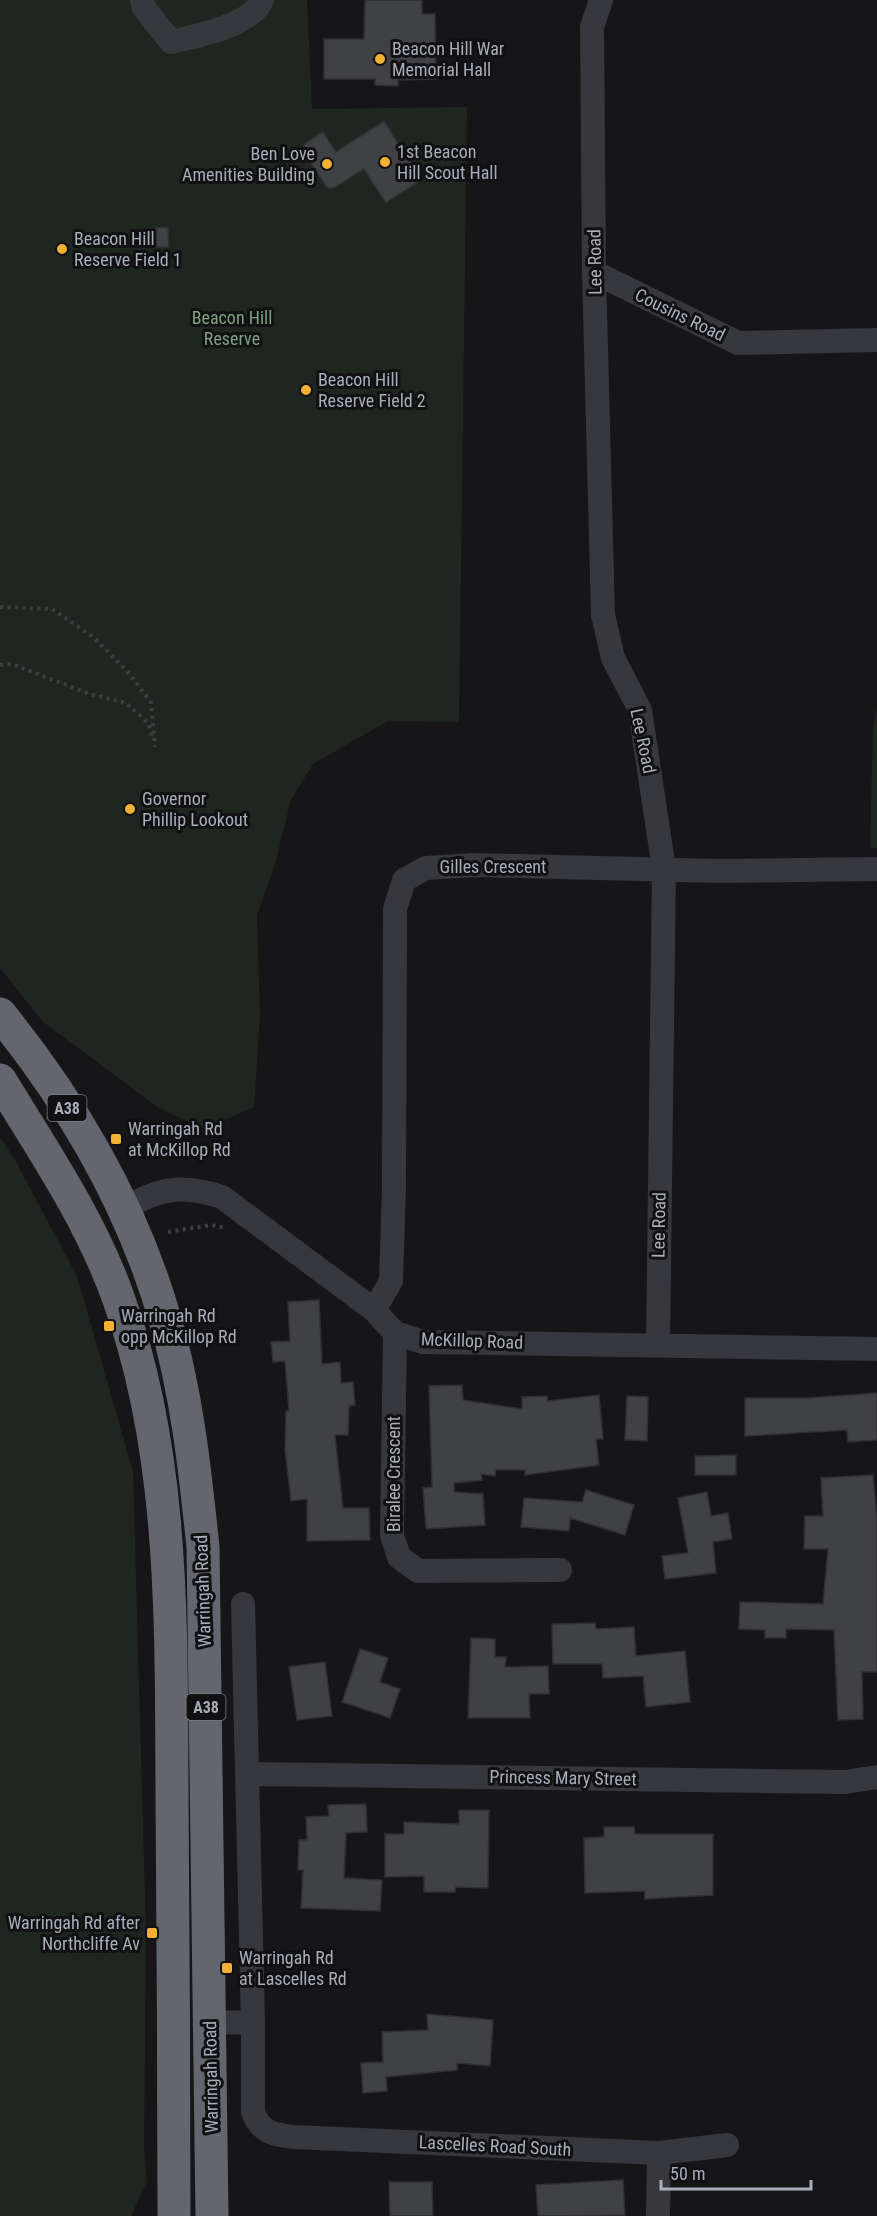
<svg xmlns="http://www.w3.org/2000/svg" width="877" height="2216" viewBox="0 0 877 2216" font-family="'Roboto Condensed',sans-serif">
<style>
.green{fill:#1e261f}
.building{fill:#404145;stroke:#303034;stroke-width:1.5}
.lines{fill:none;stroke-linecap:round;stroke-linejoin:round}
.path{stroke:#3d3f44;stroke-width:4;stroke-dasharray:3 4.5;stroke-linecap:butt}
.minor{stroke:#37383d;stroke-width:24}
.highway{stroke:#63666e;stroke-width:33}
.poi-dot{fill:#f2b134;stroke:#111113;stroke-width:2}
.labels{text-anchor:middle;stroke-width:6;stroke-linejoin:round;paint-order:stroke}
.shield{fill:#111113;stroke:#7b7e86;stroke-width:1.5}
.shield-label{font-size:16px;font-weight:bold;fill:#a8adb8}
.poi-label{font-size:18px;fill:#a8adb8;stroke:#111113;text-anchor:start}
.street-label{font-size:18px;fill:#a8adb8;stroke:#111113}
.park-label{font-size:18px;fill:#7fa381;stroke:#111113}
</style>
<rect width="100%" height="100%" fill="#161618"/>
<!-- green -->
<path class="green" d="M 0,0 L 307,0 L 312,109 L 467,107 L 459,722 L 388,721 L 313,764 L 291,800 L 274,868 L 257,915 L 260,1017 L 254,1107 L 204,1129 L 159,1108 L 43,1022 L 0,968 Z
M 877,709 L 877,848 L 870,848 L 873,725 Z
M 0,1137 L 15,1160 L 77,1276 L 133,1472 L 146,1932 L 144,2149 L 147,2181 L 131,2216 L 0,2216 Z"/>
<!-- building -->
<path class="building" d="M 365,0 L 422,0 L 422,14 L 435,14 L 436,79 L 398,80 L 398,86 L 375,85 L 375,79 L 324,79 L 324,39 L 364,39 Z
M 384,121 L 421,180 L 386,203 L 364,169 L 334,188 L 327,188 L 303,151 L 304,144 L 323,132 L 336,152 Z
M 168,227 L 169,247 L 148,247 L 147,228 Z
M 319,1300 L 322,1364 L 340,1362 L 341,1383 L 353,1382 L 355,1405 L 349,1406 L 348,1435 L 335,1435 L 343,1508 L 369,1508 L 370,1540 L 307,1541 L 307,1499 L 291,1501 L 285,1450 L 286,1411 L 289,1411 L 285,1361 L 273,1362 L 271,1342 L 290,1341 L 288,1302 Z
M 462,1385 L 463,1400 L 522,1409 L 522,1397 L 547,1396 L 547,1401 L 599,1395 L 603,1439 L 596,1439 L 599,1465 L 525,1475 L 525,1470 L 496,1470 L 495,1476 L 481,1474 L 482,1480 L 454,1483 L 454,1492 L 483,1494 L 485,1525 L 426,1529 L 423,1488 L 432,1487 L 429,1386 Z
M 877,1393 L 877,1440 L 848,1442 L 847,1430 L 745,1436 L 745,1398 L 808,1398 Z
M 627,1396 L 648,1397 L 647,1441 L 625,1440 Z
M 736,1455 L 736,1475 L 695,1475 L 695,1456 Z
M 873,1475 L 877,1518 L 877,1672 L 862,1672 L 863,1719 L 838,1720 L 834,1630 L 786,1629 L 786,1638 L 765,1638 L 765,1630 L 739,1629 L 740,1602 L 823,1604 L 828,1549 L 804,1549 L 805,1516 L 823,1516 L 821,1478 Z
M 586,1490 L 634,1505 L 625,1535 L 570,1518 L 569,1531 L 521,1527 L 524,1498 L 582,1502 Z
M 707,1492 L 711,1516 L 728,1513 L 732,1539 L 713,1542 L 716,1573 L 665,1579 L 662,1556 L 688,1553 L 678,1498 Z
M 595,1623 L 596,1629 L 634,1627 L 636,1656 L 685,1651 L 690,1702 L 646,1707 L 643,1676 L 603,1678 L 602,1664 L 553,1664 L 552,1624 Z
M 471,1638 L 495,1639 L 495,1657 L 506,1657 L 505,1667 L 548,1666 L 549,1694 L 529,1694 L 530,1718 L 468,1718 Z
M 360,1649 L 388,1658 L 380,1682 L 400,1689 L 390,1718 L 342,1702 Z
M 325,1662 L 332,1716 L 297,1720 L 289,1667 Z
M 366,1804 L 367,1832 L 346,1833 L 344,1878 L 382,1880 L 380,1911 L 301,1908 L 303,1870 L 298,1870 L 299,1840 L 307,1840 L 306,1817 L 329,1816 L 328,1805 Z
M 459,1810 L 489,1810 L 488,1888 L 456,1887 L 455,1892 L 424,1892 L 424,1876 L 385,1877 L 385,1834 L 404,1834 L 404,1822 L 459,1824 Z
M 604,1827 L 634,1827 L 635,1834 L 713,1834 L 713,1895 L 645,1899 L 645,1891 L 585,1893 L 584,1838 L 604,1837 Z
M 427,2014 L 493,2020 L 490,2066 L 457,2063 L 457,2070 L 386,2077 L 387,2091 L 363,2093 L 361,2063 L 383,2062 L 382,2032 L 428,2030 Z
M 623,2180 L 625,2215 L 538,2216 L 536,2185 Z
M 389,2182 L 432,2182 L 433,2216 L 390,2216 Z"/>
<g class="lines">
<!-- path -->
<path class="path" d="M 0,607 L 52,609 L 93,637 L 130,674 L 151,703 L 155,747
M 0,665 L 12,664 L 90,694 L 126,703 L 148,723 L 153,739
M 168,1232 L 211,1225 L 226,1228"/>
<!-- minor -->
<path class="minor" d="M 142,0 L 144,8 L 171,42 C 196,36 251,26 262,0
M 601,0 L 592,27 L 594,272 L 603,615 L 613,658 L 640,710 L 664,869 L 658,1345
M 594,272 L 738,343 L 877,340
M 123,1209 C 160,1188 181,1184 222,1197 L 374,1310 L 395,1333 L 423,1342 L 877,1349
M 374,1310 L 391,1281 L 394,1187 L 395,909 L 404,880 L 426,868 L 473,865 L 719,871 L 877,869
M 395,1333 L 392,1535 L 399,1557 L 418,1571 L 560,1570
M 243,1604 L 253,2022 L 253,2112 C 260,2132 274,2135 294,2137 L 659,2153 L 727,2145
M 249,1774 L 845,1782 L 877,1777
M 210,2023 L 253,2022
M 658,2216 L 659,2153"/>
<!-- highway -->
<path class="highway" d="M 0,1014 C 73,1104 133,1208 165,1319 C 187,1394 195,1470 203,1547 L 212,2216
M 0,1080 C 43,1150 90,1219 118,1297 C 175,1454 171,1627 172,1792 C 173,1933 174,2075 174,2216"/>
</g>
<!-- markers -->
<g class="poi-dot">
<circle cx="380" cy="59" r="6"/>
<circle cx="385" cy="162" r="6"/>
<circle cx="327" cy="164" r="6"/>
<circle cx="62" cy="249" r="6"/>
<circle cx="306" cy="390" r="6"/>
<circle cx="130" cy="809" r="6"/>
<rect x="110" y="1133" width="12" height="12" rx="3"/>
<rect x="103" y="1320" width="12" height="12" rx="3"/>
<rect x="146" y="1927" width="12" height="12" rx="3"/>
<rect x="221" y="1962" width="12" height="12" rx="3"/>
</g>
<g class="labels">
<!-- shield labels -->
<g class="shield">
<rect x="47.5" y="1095" width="39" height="26" rx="4.5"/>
<rect x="186.5" y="1694" width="39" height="26" rx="4.5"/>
</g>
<g class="shield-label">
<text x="67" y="1114">A38</text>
<text x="206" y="1713">A38</text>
</g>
<!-- poi labels -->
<g class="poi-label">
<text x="392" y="55">Beacon Hill War<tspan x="392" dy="21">Memorial Hall</tspan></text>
<text x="397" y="158">1st Beacon<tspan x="397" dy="21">Hill Scout Hall</tspan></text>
<text x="315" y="160" text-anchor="end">Ben Love<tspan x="315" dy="21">Amenities Building</tspan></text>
<text x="74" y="245">Beacon Hill<tspan x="74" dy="21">Reserve Field 1</tspan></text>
<text x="318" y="386">Beacon Hill<tspan x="318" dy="21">Reserve Field 2</tspan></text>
<text x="142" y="805">Governor<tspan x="142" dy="21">Phillip Lookout</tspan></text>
<text x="128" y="1135">Warringah Rd<tspan x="128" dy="21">at McKillop Rd</tspan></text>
<text x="121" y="1322">Warringah Rd<tspan x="121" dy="21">opp McKillop Rd</tspan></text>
<text x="140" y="1929" text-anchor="end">Warringah Rd after<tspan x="140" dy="21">Northcliffe Av</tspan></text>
<text x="239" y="1964">Warringah Rd<tspan x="239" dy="21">at Lascelles Rd</tspan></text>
</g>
<!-- street labels -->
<g class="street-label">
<text transform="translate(595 262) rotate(-91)" y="6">Lee Road</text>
<text transform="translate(680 315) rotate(26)" y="6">Cousins Road</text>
<text transform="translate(643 741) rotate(78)" y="6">Lee Road</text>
<text x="493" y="873">Gilles Crescent</text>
<text transform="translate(659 1225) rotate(-89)" y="6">Lee Road</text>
<text transform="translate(472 1341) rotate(2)" y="6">McKillop Road</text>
<text transform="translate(394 1474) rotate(-90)" y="6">Biralee Crescent</text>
<text transform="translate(203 1591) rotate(-92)" y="6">Warringah Road</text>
<text transform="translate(563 1778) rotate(1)" y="6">Princess Mary Street</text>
<text transform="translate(211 2077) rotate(-91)" y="6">Warringah Road</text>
<text transform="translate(495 2146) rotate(3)" y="6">Lascelles Road South</text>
</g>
<!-- park labels -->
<g class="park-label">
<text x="232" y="324">Beacon Hill<tspan x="232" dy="21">Reserve</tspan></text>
</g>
</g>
<!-- scale -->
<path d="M661 2180v9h150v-9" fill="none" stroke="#a8adb8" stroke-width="3"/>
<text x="670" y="2180" font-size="18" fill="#a8adb8" stroke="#111113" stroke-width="4.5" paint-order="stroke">50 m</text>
</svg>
